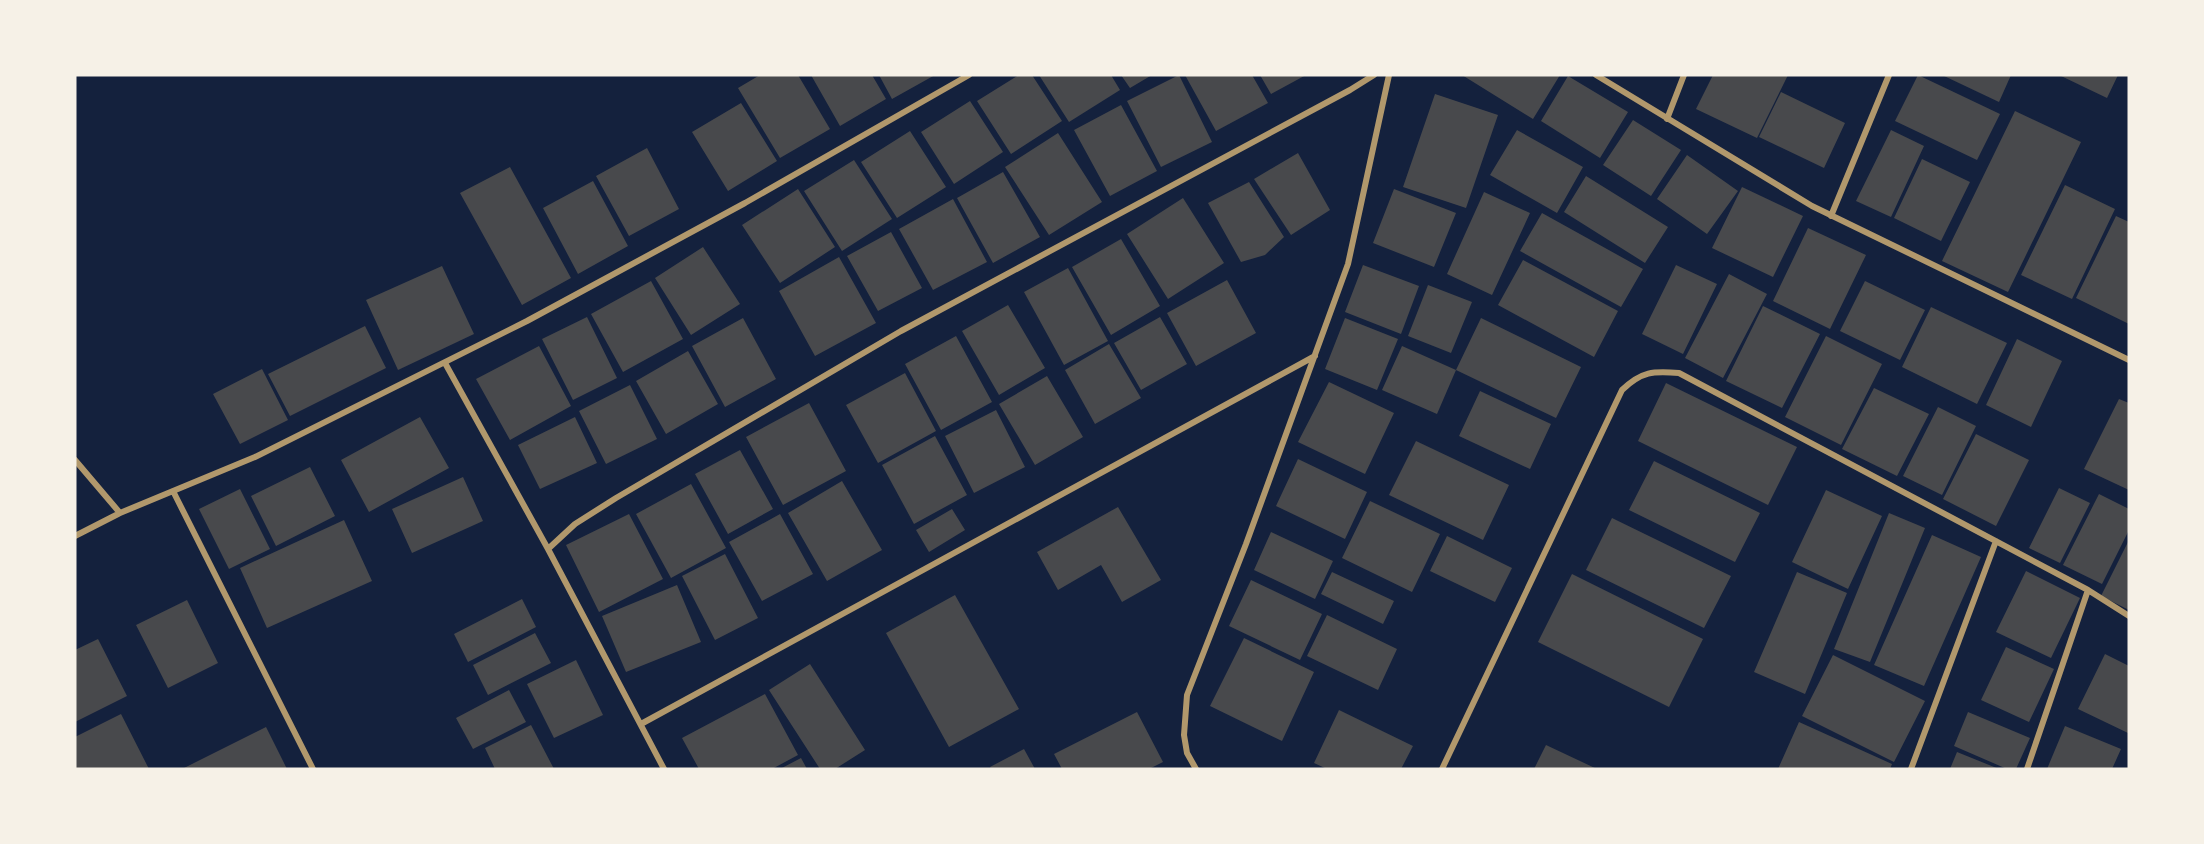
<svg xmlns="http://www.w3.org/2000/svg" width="2204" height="844" viewBox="0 0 2204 844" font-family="Overpass,sans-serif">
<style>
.building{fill:#48494c}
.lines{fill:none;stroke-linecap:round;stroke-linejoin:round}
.minor{stroke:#b1986c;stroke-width:6}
</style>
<rect width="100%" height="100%" fill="#14213d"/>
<!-- building -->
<path class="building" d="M 760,75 L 798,75 L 830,129 L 780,158 L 738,88 Z
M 811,75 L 872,75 L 886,99 L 840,126 Z
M 879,75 L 935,75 L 892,99 Z
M 1019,75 L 1032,75 L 1062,121 L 1011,154 L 977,101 Z
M 1039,75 L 1111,75 L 1120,90 L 1069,122 Z
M 1121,75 L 1152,75 L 1130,88 Z
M 1179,75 L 1212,142 L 1161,167 L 1127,101 Z
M 1185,75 L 1252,75 L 1268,103 L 1216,131 Z
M 1260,75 L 1306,75 L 1271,94 Z
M 1462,75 L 1560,75 L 1533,119 Z
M 1713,75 L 1788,75 L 1757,138 L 1696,109 Z
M 1918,75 L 2000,114 L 1977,160 L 1895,121 Z
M 1942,75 L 2011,75 L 1999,102 Z
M 2059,75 L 2118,75 L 2107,98 Z
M 1568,76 L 1628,112 L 1600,158 L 1541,121 Z
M 1781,92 L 1845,123 L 1824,168 L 1759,137 Z
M 1435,94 L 1498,115 L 1466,208 L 1403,187 Z
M 970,101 L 1003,152 L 954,184 L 921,132 Z
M 741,103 L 777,161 L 728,191 L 692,132 Z
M 1121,105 L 1157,171 L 1110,196 L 1074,130 Z
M 2015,111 L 2081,142 L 2008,292 L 1942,261 Z
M 1633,120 L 1681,150 L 1651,196 L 1603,165 Z
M 1517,130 L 1583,167 L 1557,213 L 1490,175 Z
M 1891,130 L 1924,146 L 1891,217 L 1856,201 Z
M 910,131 L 946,187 L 897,218 L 861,162 Z
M 1058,133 L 1102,202 L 1049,235 L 1005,167 Z
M 647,148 L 679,209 L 629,236 L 596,176 Z
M 1298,153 L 1330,210 L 1291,235 L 1254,179 Z
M 1687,155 L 1738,191 L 1707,234 L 1657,199 Z
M 1922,159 L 1970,182 L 1941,241 L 1894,218 Z
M 854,160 L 892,219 L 842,251 L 804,191 Z
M 510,167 L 571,278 L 522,305 L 460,193 Z
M 1003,172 L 1040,237 L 993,263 L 957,198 Z
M 1586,176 L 1668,227 L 1645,263 L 1564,212 Z
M 593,181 L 628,246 L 578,274 L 543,208 Z
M 1249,182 L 1284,237 L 1265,255 L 1241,262 L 1208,203 Z
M 2065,185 L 2115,209 L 2072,299 L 2021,275 Z
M 1742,187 L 1803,216 L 1773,277 L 1712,248 Z
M 798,189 L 835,247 L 780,283 L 742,225 Z
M 1394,189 L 1456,213 L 1434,267 L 1373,243 Z
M 1484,192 L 1530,213 L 1492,295 L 1447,274 Z
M 1183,198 L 1224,263 L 1168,299 L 1127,234 Z
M 953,199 L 987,262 L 933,290 L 899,229 Z
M 1542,213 L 1643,269 L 1621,307 L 1520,251 Z
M 2116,216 L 2129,222 L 2129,324 L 2076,298 Z
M 1808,228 L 1866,255 L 1830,329 L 1773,301 Z
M 891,232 L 922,288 L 878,311 L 847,256 Z
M 1121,239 L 1160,306 L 1111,335 L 1072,267 Z
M 703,247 L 740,304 L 691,335 L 655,278 Z
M 839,257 L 876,323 L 815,356 L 779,291 Z
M 1523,260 L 1618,311 L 1594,357 L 1498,305 Z
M 1363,265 L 1419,286 L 1401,334 L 1345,312 Z
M 1676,265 L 1717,284 L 1683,354 L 1642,334 Z
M 442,266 L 474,334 L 398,370 L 366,300 Z
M 1068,268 L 1108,341 L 1064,365 L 1024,292 Z
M 1729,274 L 1767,294 L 1723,378 L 1685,358 Z
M 1227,280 L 1256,333 L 1196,366 L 1167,313 Z
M 651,281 L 683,339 L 623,372 L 591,314 Z
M 1865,281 L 1925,310 L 1900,360 L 1840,331 Z
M 1428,285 L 1472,302 L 1451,353 L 1408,336 Z
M 1008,305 L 1045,368 L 999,395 L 962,331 Z
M 1763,306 L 1820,334 L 1782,408 L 1726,381 Z
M 1931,307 L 2007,343 L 1977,404 L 1902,367 Z
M 587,317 L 617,378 L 573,400 L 542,339 Z
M 1160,317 L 1187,364 L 1141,390 L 1114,343 Z
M 743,318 L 776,379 L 725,407 L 692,346 Z
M 1345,318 L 1398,339 L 1377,390 L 1325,369 Z
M 1481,318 L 1581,367 L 1556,418 L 1456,370 Z
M 365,326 L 386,368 L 290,416 L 268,374 Z
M 956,336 L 992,402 L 941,430 L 905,364 Z
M 1826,336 L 1882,364 L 1841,445 L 1785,417 Z
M 2017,339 L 2062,361 L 2031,427 L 1986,405 Z
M 1109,344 L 1141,398 L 1095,424 L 1065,370 Z
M 539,346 L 571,406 L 510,440 L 476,379 Z
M 1402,346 L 1456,370 L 1437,414 L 1382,390 Z
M 688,351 L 718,404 L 666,434 L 636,381 Z
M 262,369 L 288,420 L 240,444 L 213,394 Z
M 905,373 L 936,431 L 878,463 L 846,405 Z
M 1047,376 L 1083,437 L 1035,465 L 999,404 Z
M 1329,382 L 1394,413 L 1365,474 L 1298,442 Z
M 1666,383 L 1797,447 L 1768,505 L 1638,441 Z
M 630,385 L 657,439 L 606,464 L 579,411 Z
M 1874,388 L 1929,414 L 1897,476 L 1842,449 Z
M 1480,391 L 1551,424 L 1530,469 L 1459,436 Z
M 2119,399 L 2129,403 L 2129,490 L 2084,469 Z
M 809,403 L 846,471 L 783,505 L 746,437 Z
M 1938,407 L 1976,426 L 1942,495 L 1903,476 Z
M 996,410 L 1025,467 L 974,493 L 945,436 Z
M 420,417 L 449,468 L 369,512 L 341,460 Z
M 575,417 L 597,463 L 540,489 L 518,445 Z
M 1976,434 L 2029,460 L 1996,526 L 1943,499 Z
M 935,436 L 967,495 L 914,524 L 882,465 Z
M 1416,441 L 1509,485 L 1483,540 L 1389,495 Z
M 740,450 L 773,509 L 728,534 L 695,474 Z
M 1298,459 L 1367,492 L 1345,539 L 1276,506 Z
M 1654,461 L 1760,513 L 1735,562 L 1629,510 Z
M 310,467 L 335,516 L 276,546 L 251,496 Z
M 463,477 L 483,521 L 412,553 L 392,509 Z
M 842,481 L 882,550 L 827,581 L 788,513 Z
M 691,484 L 726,548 L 671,578 L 636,514 Z
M 2059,488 L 2090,503 L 2060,563 L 2029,548 Z
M 240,489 L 270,549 L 229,569 L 199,509 Z
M 1826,490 L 1882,516 L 1848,589 L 1792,562 Z
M 2099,494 L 2129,509 L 2129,530 L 2102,584 L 2063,565 Z
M 1370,501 L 1440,534 L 1412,592 L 1342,558 Z
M 1118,507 L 1161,580 L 1122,602 L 1101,565 L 1058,590 L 1037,552 Z
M 952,509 L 965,530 L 929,552 L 916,530 Z
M 1889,513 L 1925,528 L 1870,662 L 1834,649 Z
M 629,514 L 663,579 L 599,612 L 566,545 Z
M 780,514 L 813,574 L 762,601 L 729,542 Z
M 1612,518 L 1731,576 L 1704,628 L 1586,570 Z
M 344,520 L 372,581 L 267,628 L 240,568 Z
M 1271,532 L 1333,561 L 1315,599 L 1254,570 Z
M 1932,535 L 1981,557 L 1924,686 L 1874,665 Z
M 1447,536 L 1512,568 L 1495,602 L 1430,571 Z
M 2129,540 L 2129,610 L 2101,596 Z
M 725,554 L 758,618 L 715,640 L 682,576 Z
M 2026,571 L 2080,598 L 2051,658 L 1996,632 Z
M 1332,572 L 1394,601 L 1383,624 L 1321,594 Z
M 1797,572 L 1847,593 L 1805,694 L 1754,672 Z
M 1572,574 L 1703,639 L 1669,707 L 1538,642 Z
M 1251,580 L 1322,614 L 1300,660 L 1229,626 Z
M 677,585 L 701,642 L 626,672 L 602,616 Z
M 955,595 L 1019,709 L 949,747 L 886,633 Z
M 522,599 L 536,627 L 468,662 L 454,634 Z
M 187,600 L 218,663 L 168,688 L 136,625 Z
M 1327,615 L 1397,649 L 1378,690 L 1307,656 Z
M 535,633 L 551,663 L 488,695 L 473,665 Z
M 1244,638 L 1314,672 L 1282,741 L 1210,706 Z
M 98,639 L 127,696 L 75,722 L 75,650 Z
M 2006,647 L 2054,669 L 2029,722 L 1981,700 Z
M 2105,654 L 2129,666 L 2128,733 L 2078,709 Z
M 1833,655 L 1925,701 L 1894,762 L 1802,716 Z
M 576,660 L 603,715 L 554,738 L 527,684 Z
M 810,664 L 865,750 L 835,769 L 820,769 L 769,690 Z
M 509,690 L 526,722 L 473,749 L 456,718 Z
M 765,694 L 798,755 L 772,769 L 699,769 L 682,738 Z
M 1339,710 L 1413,746 L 1401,769 L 1327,769 L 1314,763 Z
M 1137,712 L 1163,762 L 1149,769 L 1062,769 L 1054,754 Z
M 1968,712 L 2030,738 L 2016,769 L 2007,769 L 1954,746 Z
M 121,714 L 149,769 L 75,769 L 75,737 Z
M 1799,722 L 1892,764 L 1890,769 L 1778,769 Z
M 531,725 L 554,769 L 495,769 L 485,748 Z
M 2065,726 L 2121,749 L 2112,769 L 2047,769 Z
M 266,727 L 287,769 L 182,769 Z
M 1546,745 L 1597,769 L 1534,769 Z
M 1024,749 L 1035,769 L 991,769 L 990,767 Z
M 1957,752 L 1999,769 L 1950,769 Z
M 801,758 L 807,769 L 780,769 Z"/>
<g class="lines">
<!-- minor -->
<path class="minor" d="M 1596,75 L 1812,206 L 2129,360
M 1667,119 L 1684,75
M 1831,216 L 1889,75
M 445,363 L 548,549
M 75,460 L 120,513
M 173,491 L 313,769
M 75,536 L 120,513 L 255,457 L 527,321 L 745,203 L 969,75
M 641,724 L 1315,356
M 664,769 L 548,549 L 575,524 L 616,498 L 901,331 L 1350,90 L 1374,75
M 1196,769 L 1187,753 L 1184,735 L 1187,695 L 1246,544 L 1348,264 L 1389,75
M 1442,769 L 1622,390 C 1642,371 1653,371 1679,373 L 2088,590 L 2129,616
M 1911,769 L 1996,541
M 2027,769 L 2088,590"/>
</g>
<!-- border -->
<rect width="2204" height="844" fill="none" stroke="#f6f1e7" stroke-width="153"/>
</svg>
